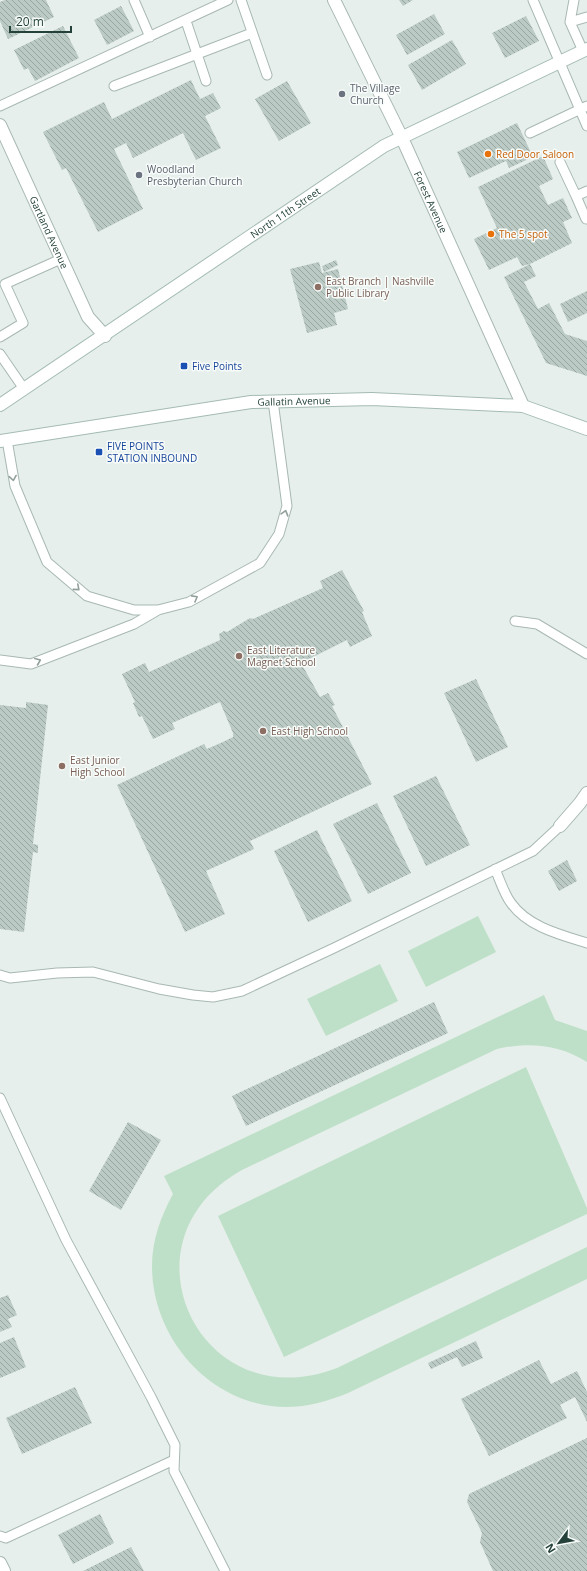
<svg xmlns="http://www.w3.org/2000/svg" width="587" height="1571" viewBox="0 0 587 1571" font-family="'Open Sans',sans-serif">
<style>
.pitch{fill:#bfe0c8}
.building{fill:url(#building-back-hatch)}
.lines{fill:none;stroke-linecap:round;stroke-linejoin:round}
.lane-casing{stroke:#a8b8b2;stroke-width:11}
.street-casing{stroke:#a8b8b2;stroke-width:14}
.secondary-casing{stroke:#a4bbb3;stroke-width:14}
.lane{stroke:#fff;stroke-width:9}
.street{stroke:#fff;stroke-width:12}
.secondary{stroke:#fff;stroke-width:12}
.oneway{stroke:#92a09c}
.worship-dot{fill:#6b7280;stroke:#f7fbf9;stroke-width:1.5}
.food-dot{fill:#e8710a;stroke:#f7fbf9;stroke-width:1.5}
.education-dot{fill:#8d6e63;stroke:#f7fbf9;stroke-width:1.5}
.transit-dot{fill:#1a4fb4;stroke:#f7fbf9;stroke-width:1.5}
.labels{text-anchor:middle;stroke-width:3;stroke-linejoin:round;paint-order:stroke}
.worship-label{font-size:10px;fill:#5b616d;stroke:#f7fbf9;text-anchor:start}
.food-label{font-size:10px;fill:#c56008;stroke:#f7fbf9;text-anchor:start}
.street-label{font-size:10px;fill:#24423a;stroke:#f7fbf9}
.education-label{font-size:10px;fill:#785e54;stroke:#f7fbf9;text-anchor:start}
.transit-label{font-size:10px;fill:#164399;stroke:#f7fbf9;text-anchor:start}
</style>
<defs>
<pattern id="building-back-hatch" width="6" height="6" patternUnits="userSpaceOnUse"><rect width="6" height="6" fill="#bbcac4"/><path d="M-1 5l2 2M0 0l6 6M5-1l2 2" fill="none" stroke="#98a6a0"/></pattern>
</defs>
<rect width="100%" height="100%" fill="#e6efeb"/>
<!-- pitch -->
<path class="pitch" d="M 478,916 L 496,952 L 426,987 L 408,951 Z
M 380,964 L 398,1001 L 326,1036 L 307,999 Z
M 544,995 L 555,1020 L 587,1031 L 587,1062 C 559,1044 528,1042 497,1049 L 242,1170 C 115,1240 199,1421 337,1368 L 587,1247 L 587,1279 L 348,1393 C 328,1401 308,1407 286,1407 C 211,1406 152,1339 152,1266 C 152,1240 161,1216 173,1194 L 164,1176 Z
M 526,1067 L 587,1208 L 587,1214 L 284,1357 L 218,1216 Z"/>
<!-- building -->
<path class="building" d="M 5,0 L 46,0 L 54,17 L 8,39 L 0,21 L 0,2 Z
M 399,0 L 413,0 L 403,6 Z
M 121,6 L 134,31 L 107,45 L 94,20 Z
M 434,14 L 445,34 L 407,55 L 396,35 Z
M 526,16 L 539,41 L 505,58 L 492,33 Z
M 63,26 L 79,58 L 35,81 L 28,68 L 24,70 L 14,50 Z
M 452,40 L 466,64 L 422,90 L 408,65 Z
M 191,80 L 200,99 L 213,93 L 221,108 L 205,116 L 221,148 L 196,160 L 183,133 L 133,158 L 126,143 L 114,149 L 143,209 L 98,232 L 66,168 L 62,170 L 43,132 L 104,102 L 112,119 Z
M 287,81 L 311,123 L 279,141 L 255,99 Z
M 517,123 L 533,157 L 509,168 L 506,161 L 469,178 L 457,152 Z
M 543,156 L 553,179 L 539,186 L 548,205 L 563,198 L 572,218 L 563,222 L 572,243 L 530,264 L 536,276 L 524,282 L 538,309 L 549,303 L 565,334 L 587,341 L 587,376 L 546,363 L 504,277 L 530,264 L 522,266 L 517,257 L 489,270 L 474,239 L 497,228 L 478,187 Z
M 336,260 L 338,265 L 324,272 L 322,266 Z
M 319,262 L 322,273 L 338,269 L 348,309 L 334,313 L 337,325 L 307,333 L 290,269 Z
M 587,291 L 587,313 L 568,322 L 560,304 Z
M 342,570 L 364,611 L 362,612 L 372,636 L 350,647 L 347,640 L 301,663 L 320,697 L 328,693 L 335,705 L 332,706 L 372,784 L 250,841 L 254,849 L 206,871 L 225,914 L 185,932 L 117,785 L 204,744 L 207,749 L 225,741 L 233,737 L 233,733 L 220,702 L 172,723 L 175,729 L 153,739 L 142,716 L 139,717 L 133,703 L 135,702 L 122,674 L 145,663 L 149,672 L 220,640 L 219,634 L 224,631 L 227,632 L 250,618 L 253,619 L 323,588 L 320,581 Z
M 476,679 L 508,747 L 476,762 L 444,693 Z
M 26,702 L 48,705 L 33,844 L 38,845 L 38,853 L 33,852 L 24,932 L 0,929 L 0,705 L 26,708 Z
M 436,776 L 470,845 L 426,866 L 393,796 Z
M 377,803 L 411,873 L 368,894 L 333,824 Z
M 317,830 L 352,901 L 308,922 L 274,851 Z
M 567,860 L 577,881 L 559,891 L 548,871 Z
M 434,1002 L 448,1033 L 246,1126 L 232,1096 Z
M 128,1122 L 161,1140 L 121,1210 L 89,1191 Z
M 8,1295 L 17,1315 L 8,1319 L 12,1327 L 0,1332 L 0,1298 Z
M 14,1337 L 26,1367 L 0,1378 L 0,1343 Z
M 476,1341 L 483,1358 L 462,1367 L 457,1357 L 431,1369 L 428,1363 Z
M 539,1360 L 551,1384 L 577,1371 L 587,1392 L 587,1422 L 575,1397 L 560,1405 L 567,1418 L 489,1456 L 461,1399 Z
M 75,1387 L 92,1423 L 22,1454 L 6,1418 Z
M 587,1438 L 587,1571 L 493,1571 L 480,1542 L 482,1533 L 467,1502 L 469,1494 Z
M 100,1514 L 114,1543 L 73,1564 L 58,1535 Z
M 131,1547 L 144,1571 L 83,1571 Z"/>
<g class="lines">
<defs>
<path id="lane" d="M 134,0 L 150,37
M 241,0 L 267,75
M 533,0 L 587,126
M 574,0 L 570,22 L 583,51
M 186,21 L 206,81
M 570,22 L 587,17
M 114,86 L 252,33
M 0,106 L 228,0
M 530,133 L 587,106
M 560,162 L 576,196
M 586,219 L 576,196 L 587,191
M 0,337 L 23,323 L 5,284 L 61,259
M 0,354 L 24,389
M 7,440 L 15,486 L 47,562 L 87,596 L 134,610 L 157,610
M 515,621 L 537,624 L 587,654
M 0,660 L 31,664 L 134,624 L 158,610 L 189,602 L 260,563 L 279,534 L 287,506 L 273,401
M 495,869 C 500,880 504,894 511,903 C 528,927 561,935 587,943
M 0,975 L 10,978 L 57,973 L 93,972 L 159,989 L 193,995 L 213,997 L 242,991 L 334,948 L 533,851 L 560,826
M 0,1098 L 66,1240 L 151,1397 L 175,1445 L 174,1471 L 225,1571
M 0,1536 L 6,1538 L 174,1460"/>
<g id="street">
<path id="s1" d="M 334,0 L 402,138 L 523,406"/>
<path id="s2" d="M 0,125 L 88,317 L 105,336"/>
<path d="M 560,826 L 580,803 L 587,793"/>
<path d="M 0,1563 L 4,1571"/>
</g>
<g id="secondary">
<path id="s3" d="M 0,405 L 384,146 L 587,49"/>
<path id="s4" d="M 0,441 L 251,402 L 372,399 L 523,406 L 587,429"/>
</g>
</defs>
<!-- lane casing -->
<use href="#lane" class="lane-casing"/>
<!-- street casing -->
<use href="#street" class="street-casing"/>
<!-- secondary casing -->
<use href="#secondary" class="secondary-casing"/>
<!-- lane -->
<use href="#lane" class="lane"/>
<!-- street -->
<use href="#street" class="street"/>
<!-- secondary -->
<use href="#secondary" class="secondary"/>
</g>
<!-- one-way arrows -->
<defs><path id="oneway-chevron" d="M-2-3.5L2.5 0L-2 3.5" fill="none" stroke-width="1.6" stroke-linecap="round" stroke-linejoin="round"/></defs>
<g class="oneway">
<use href="#oneway-chevron" transform="translate(13 478) rotate(81)"/>
<use href="#oneway-chevron" transform="translate(285 513) rotate(-74)"/>
<use href="#oneway-chevron" transform="translate(77 588) rotate(41)"/>
<use href="#oneway-chevron" transform="translate(195 598) rotate(-29)"/>
<use href="#oneway-chevron" transform="translate(38 661) rotate(-22)"/>
</g>
<!-- markers -->
<g class="worship-dot">
<circle cx="342" cy="94" r="4"/>
<circle cx="139" cy="175" r="4"/>
</g>
<g class="food-dot">
<circle cx="488" cy="154" r="4"/>
<circle cx="491" cy="234" r="4"/>
</g>
<g class="education-dot">
<circle cx="318" cy="287" r="4"/>
<circle cx="239" cy="656" r="4"/>
<circle cx="263" cy="731" r="4"/>
<circle cx="62" cy="766" r="4"/>
</g>
<g class="transit-dot">
<rect x="180" y="362" width="8" height="8" rx="2"/>
<rect x="95" y="448" width="8" height="8" rx="2"/>
</g>
<g class="labels">
<!-- worship labels -->
<g class="worship-label">
<text x="350" y="92">The Village<tspan x="350" dy="12">Church</tspan></text>
<text x="147" y="173">Woodland<tspan x="147" dy="12">Presbyterian Church</tspan></text>
</g>
<!-- food labels -->
<g class="food-label">
<text x="496" y="158">Red Door Saloon</text>
<text x="499" y="238">The 5 spot</text>
</g>
<!-- street labels -->
<g class="street-label">
<text dy="4" stroke="none"><textPath href="#s1" startOffset="224">Forest Avenue</textPath></text>
<text dy="4" stroke="none"><textPath href="#s3" startOffset="344">North 11th Street</textPath></text>
<text dy="4" stroke="none"><textPath href="#s2" startOffset="118">Gartland Avenue</textPath></text>
<text dy="4" stroke="none"><textPath href="#s4" startOffset="297">Gallatin Avenue</textPath></text>
</g>
<!-- education labels -->
<g class="education-label">
<text x="326" y="285">East Branch | Nashville<tspan x="326" dy="12">Public Library</tspan></text>
<text x="247" y="654">East Literature<tspan x="247" dy="12">Magnet School</tspan></text>
<text x="271" y="735">East High School</text>
<text x="70" y="764">East Junior<tspan x="70" dy="12">High School</tspan></text>
</g>
<!-- transit labels -->
<g class="transit-label">
<text x="192" y="370">Five Points</text>
<text x="107" y="450">FIVE POINTS<tspan x="107" dy="12">STATION INBOUND</tspan></text>
</g>
</g>
<!-- north arrow -->
<g transform="translate(559 1543) rotate(238)" stroke="#f7fbf9" stroke-width="3" paint-order="stroke">
<path d="M0-3L7 15L0 10L-7 15Z" fill="#24423a"/>
<text y="-6" font-size="11" font-weight="bold" text-anchor="middle" fill="#24423a">N</text>
</g>
<!-- scale -->
<path d="M10 26v6h61v-6" fill="none" stroke="#24423a" stroke-width="2"/>
<text x="16" y="26" font-size="12" fill="#24423a" stroke="#f7fbf9" stroke-width="3" paint-order="stroke">20 m</text>
</svg>
